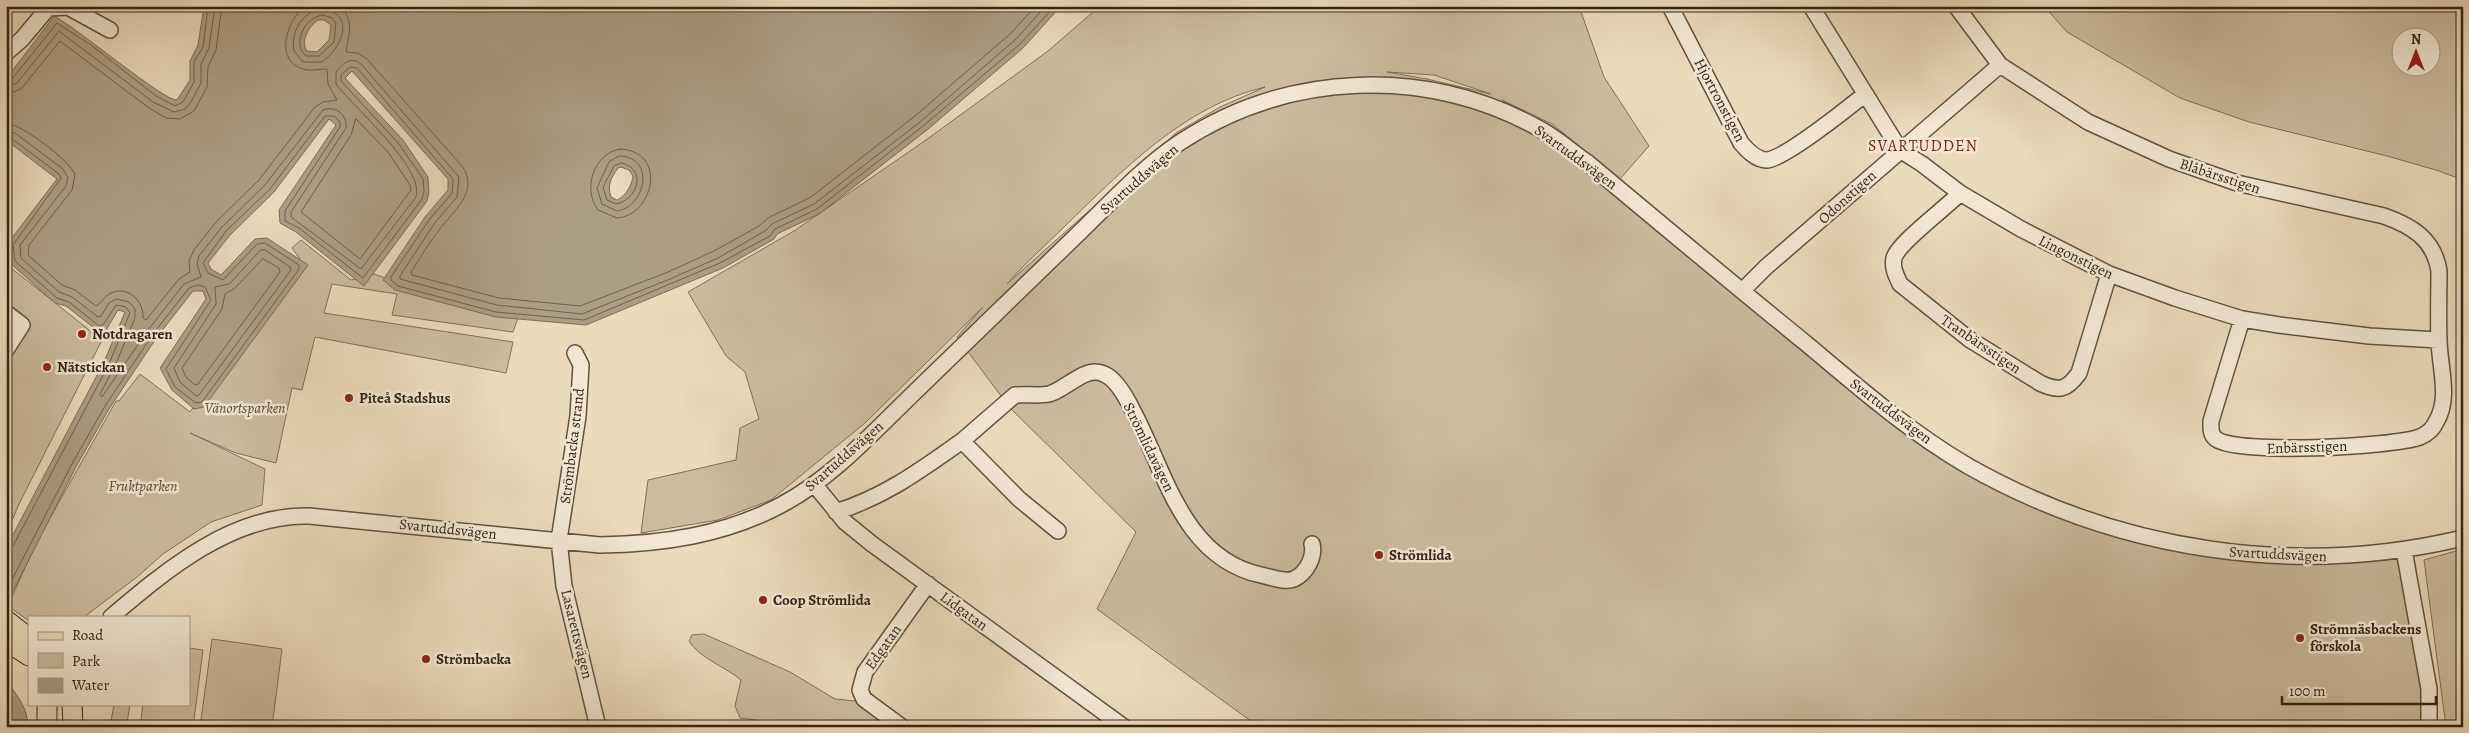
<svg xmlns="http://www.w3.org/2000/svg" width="2469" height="733" viewBox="0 0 2469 733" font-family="Alegreya,serif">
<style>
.green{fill:#cdbba0;stroke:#80705a;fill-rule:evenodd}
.water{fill:#ad9c84;stroke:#7c6c58;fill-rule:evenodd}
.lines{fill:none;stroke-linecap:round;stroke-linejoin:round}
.shore{stroke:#70604c;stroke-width:1}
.minor-casing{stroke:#61523f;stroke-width:18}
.major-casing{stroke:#332415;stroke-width:21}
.minor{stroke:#f3e7d4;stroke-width:15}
.major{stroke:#ecdabd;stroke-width:19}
.poi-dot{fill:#8f2418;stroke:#f3e7d4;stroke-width:2}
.labels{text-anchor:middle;stroke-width:5;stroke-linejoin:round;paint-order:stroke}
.street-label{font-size:15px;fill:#332415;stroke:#f3e7d4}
.poi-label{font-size:15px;font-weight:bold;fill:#332415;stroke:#f3e7d4;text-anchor:start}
.park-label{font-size:15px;font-style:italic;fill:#5a4a38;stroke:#f3e7d4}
.neighbourhood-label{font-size:16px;letter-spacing:1px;fill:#7a1f14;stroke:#f3e7d4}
</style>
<rect width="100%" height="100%" fill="#ecdabd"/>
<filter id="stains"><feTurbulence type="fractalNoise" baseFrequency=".004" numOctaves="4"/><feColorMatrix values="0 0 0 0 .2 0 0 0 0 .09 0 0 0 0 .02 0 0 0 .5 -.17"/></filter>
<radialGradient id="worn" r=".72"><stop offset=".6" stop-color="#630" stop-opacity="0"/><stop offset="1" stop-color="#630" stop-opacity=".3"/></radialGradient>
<!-- green -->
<path class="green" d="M 1100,6 L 1579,6 L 1604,77 L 1649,146 L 1620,179 L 1552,124 L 1502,100 L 1522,112 L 1548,137 L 1938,447 L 2116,529 L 2291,554 L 2406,546 L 2427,698 L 2425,727 L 1259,727 L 1097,609 L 1136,532 L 1010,408 L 957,337 L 983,307 L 865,423 L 771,500 L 718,520 L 641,533 L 648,480 L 736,460 L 740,428 L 759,419 L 745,372 L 726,356 L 688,292 L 794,231 L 926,140 L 1048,51 ZM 1387,72 L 1434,75 L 1491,94 L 1427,79 ZM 1265,87 L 1220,107 L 1176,133 L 1007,284 C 1024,264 1045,246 1064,227 C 1122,171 1184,106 1265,87 Z
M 2044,6 L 2463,6 L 2463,180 L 2436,170 L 2387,156 L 2249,122 L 2180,98 L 2067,32 ZM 2402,38 L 2432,38 L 2432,68 L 2402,68 Z
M 301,240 L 351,280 L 374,274 L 402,284 L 520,312 L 513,332 L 392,315 L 397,294 L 332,284 L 324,313 L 513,342 L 506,373 L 315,337 L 302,390 L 292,388 L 276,463 L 236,453 L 190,433 L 265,469 L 262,505 L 211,522 L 163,554 L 137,577 L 84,617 L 29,617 L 29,621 L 8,606 L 36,543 L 116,401 L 119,401 L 140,374 L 190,412 L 300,259 L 292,248 Z
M 6,264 L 102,340 L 19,504 L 6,535 L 6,453 L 11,436 L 6,430 L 6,345 L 24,319 L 21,313 L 6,302 Z
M 2463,549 L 2463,727 L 2443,727 L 2445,719 L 2424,560 Z
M 704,634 L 790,672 L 835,699 L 856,701 L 888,727 L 769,727 L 756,720 L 740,718 L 735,706 L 741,680 C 726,667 699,658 689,641 L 692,635 Z
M 212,639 L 282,649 L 272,727 L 200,727 Z
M 189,648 L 203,650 L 193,727 L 140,727 L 143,704 L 189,704 Z
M 114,704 L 130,704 L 127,723 L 111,721 Z"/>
<!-- water -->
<path class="water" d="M 204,6 L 1061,6 L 1023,48 L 927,130 L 819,214 L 777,234 L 774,239 L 723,268 L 586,325 L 496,317 L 395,290 L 383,280 L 425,217 L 448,190 L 448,179 L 352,71 L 345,78 L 403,140 L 428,177 L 429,192 L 427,201 L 364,286 L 296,232 L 280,223 L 279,210 L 336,125 L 329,119 L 274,192 L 230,235 L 208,263 L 211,269 L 221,275 L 255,239 L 267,238 L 308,265 L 204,407 L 194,409 L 172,390 L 160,368 L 206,299 L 203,291 L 193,291 L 157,337 L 109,409 L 77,465 L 6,605 L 6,548 L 104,362 L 125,312 L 118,310 L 105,332 L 98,331 L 66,306 L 55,303 L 10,263 L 8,243 L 57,179 L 6,140 L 6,79 L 54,16 C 76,27 165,102 177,100 L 190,80 L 190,61 L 198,45 ZM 318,20 L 324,20 L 331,25 L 329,40 L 317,52 L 307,51 C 300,41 309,26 318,20 ZM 621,167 L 629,170 L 633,176 C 632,185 626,196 617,200 L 611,197 C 607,185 611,178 618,168 Z
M 6,681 C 17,695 28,708 28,727 L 6,727 Z"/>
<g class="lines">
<!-- shore -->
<path class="shore" d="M 339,6 C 356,20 348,35 346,52 L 358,53 L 367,59 L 462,166 C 480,192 453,211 439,230 C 429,243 420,258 411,272 L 412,275 L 499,298 L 580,306 L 668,272 L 714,251 L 759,226 L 768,218 L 811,197 L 915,116 L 1010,34 L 1036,6
M 323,9 C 357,14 341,49 322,62 L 303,62 L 294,51 C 290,32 303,10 323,9 Z
M 323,15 L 332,18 L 336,23 L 334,42 L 319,56 L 306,56 C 291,43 306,16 323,15 Z
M 6,81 L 12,79 L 57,23 L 91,45 L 156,96 L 175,106 L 183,102 L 194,82 L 194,62 L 203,47 L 208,6
M 6,88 L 17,83 L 59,31 L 153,102 L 174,112 L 185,109 L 191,102 L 201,83 L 201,64 L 209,48 L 215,6
M 6,95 L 21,89 L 60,41 L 149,108 L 166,118 L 180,119 L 194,111 L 207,87 L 208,67 L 216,50 L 222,6
M 356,119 L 388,152 L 410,185 L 411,190 L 360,259 L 301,212 L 351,135 Z
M 6,123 C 20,123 71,161 75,175 L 72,190 L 29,245 L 28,255 L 62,285 L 75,290 L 96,306 C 102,303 104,296 111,293 C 129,285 144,302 143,318 L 146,320 L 179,279 L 190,272 L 189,261 L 194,250 L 216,222 L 259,180 L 315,107 L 323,102 L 337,100 L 328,84 L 327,69 C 318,69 310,72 300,68 C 274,57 288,19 305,6
M 6,130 L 15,133 L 63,169 L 68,178 L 66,186 L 20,245 L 21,258 L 59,292 L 72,297 L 98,317 L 101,316 L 109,303 L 116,299 L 129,302 L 135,309 L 135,318 L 115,366 L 100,394 L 102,397 L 148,330 L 184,284 L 201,277 L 197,264 L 199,256 L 222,227 L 265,185 L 323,110 C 335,105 348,115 346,128 L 291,212 L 291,217 L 361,269 L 416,197 C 425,168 353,107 336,84 L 336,72 C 343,63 351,56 361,64 L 459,177 L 457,197 L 434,224 L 400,276 L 400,279 L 497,305 L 582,314 L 670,279 L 718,258 L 765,231 L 772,224 L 814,204 L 920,122 L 1015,40 L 1046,6
M 6,137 L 11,138 L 59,174 L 61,178 L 13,245 L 15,261 L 57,298 L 69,302 L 99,326 L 103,325 L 116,305 L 126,307 L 130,313 L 109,364 L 13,546 L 6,549
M 620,149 C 668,151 654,215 617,218 L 598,210 C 582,189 594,153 620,149 Z
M 619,156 C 656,156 646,207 617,211 L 602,204 L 597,188 L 609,162 Z
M 622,163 C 648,170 637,200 616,204 L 607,200 L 603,187 L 614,166 Z
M 261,250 L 265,250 L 290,267 L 291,270 L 199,395 L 196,396 L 180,382 L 174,368 L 216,304 L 215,287 L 229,284 Z
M 263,259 L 279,268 L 280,272 L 198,384 L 195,385 L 186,377 L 182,368 L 222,309 L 225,294 L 235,288 Z
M 6,591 L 73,462 L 105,406 L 153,334 L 189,288 L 198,285 L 205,287 L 211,300 L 166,369 L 175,387 L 196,403 L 202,402 L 299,269 L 299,265 L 265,243 L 257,244 L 223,280 L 208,273 L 203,263 L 226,231 L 270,189 L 325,116 L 334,116 L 340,122 L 340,127 L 285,211 L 285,221 L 299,228 L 363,278 L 422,199 L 424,191 L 423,179 L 399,144 L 341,81 L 341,75 L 350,67 L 357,68 L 453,179 L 452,193 L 429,220 L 391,277 L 391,280 L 398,286 L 496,312 L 584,320 L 720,263 L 770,236 L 775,229 L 817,209 L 923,126 L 1020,44 L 1055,6"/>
<defs>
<path id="minor" d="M 1670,6 L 1741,143 C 1747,150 1756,160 1767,160 C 1784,159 1848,108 1864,95
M 1811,6 L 1900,150 L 1922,164 L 1960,193 L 2021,229 L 2109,274 L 2175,298 L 2242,319 L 2279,325 L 2369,336 L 2438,340
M 1956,6 L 2000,65 L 2088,122 L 2169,159 L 2237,183 L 2384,216 C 2412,226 2434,239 2439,271 C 2439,294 2438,317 2439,339 C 2439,365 2451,398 2436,422 C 2433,429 2427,434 2420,437 C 2392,447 2238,455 2216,439 C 2210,434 2211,428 2211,421 L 2242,319
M 6,53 L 22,39 L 48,8 L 68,7 L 110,30
M 1960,193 C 1946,208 1898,243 1894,258 C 1892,268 1896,275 1900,284 L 1969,339 L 2040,383 C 2059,392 2067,390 2079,373 L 2109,274
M 1742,291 L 1766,267 L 2000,65
M 6,313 L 22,325 L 6,350
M 575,353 L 581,365 L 578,416 L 559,540 L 564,586 L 598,727
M 962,441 L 1015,395 C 1026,394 1039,396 1049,394 C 1066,390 1085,365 1104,374 C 1116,379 1126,397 1132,409 C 1165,470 1182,558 1261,575 C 1271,577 1285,583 1294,579 C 1307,573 1315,556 1312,544
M 814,484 L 845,522 L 872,544 L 1124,727
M 836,512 C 886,496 919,471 962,441 L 1019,499 L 1058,531
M 2404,550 L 2429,689 L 2429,727
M 111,617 C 166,570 233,514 309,516 L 600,545 C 663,544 725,535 781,505 C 834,477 876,429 919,388 C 972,336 1026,285 1079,233 C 1111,202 1142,168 1179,143 C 1288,71 1426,66 1540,129 C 1557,138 1572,152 1588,163 C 1661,224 1734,285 1808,345 C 1859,388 1910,432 1968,466 C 2118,551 2295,578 2463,538
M 902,727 L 864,699 L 860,690 L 865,672 L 928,584"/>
<path id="major" d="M 6,620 L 29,638
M 6,641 L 29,656
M 72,704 L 73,727
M 47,727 L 47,704"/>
</defs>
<!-- minor casing -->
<use href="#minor" class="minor-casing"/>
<!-- major casing -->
<use href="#major" class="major-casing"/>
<!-- minor -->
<use href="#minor" class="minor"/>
<!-- major -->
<use href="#major" class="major"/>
</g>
<!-- markers -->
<g class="poi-dot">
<circle cx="82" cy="334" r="5"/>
<circle cx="47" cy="367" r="5"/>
<circle cx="349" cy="398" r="5"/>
<circle cx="1379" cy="555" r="5"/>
<circle cx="763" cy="600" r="5"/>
<circle cx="2300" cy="638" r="5"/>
<circle cx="426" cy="659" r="5"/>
</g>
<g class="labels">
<!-- street labels -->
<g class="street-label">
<text transform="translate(1720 100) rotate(62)" y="5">Hjortronstigen</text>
<text transform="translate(1576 157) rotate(36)" y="5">Svartuddsvägen</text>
<text transform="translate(2220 176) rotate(18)" y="5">Blåbärsstigen</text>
<text transform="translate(1139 179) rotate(-41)" y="5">Svartuddsvägen</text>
<text transform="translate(1847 197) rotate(-42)" y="5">Odonstigen</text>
<text transform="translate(2076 257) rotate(26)" y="5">Lingonstigen</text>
<text transform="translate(1981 344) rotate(34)" y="5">Tranbärsstigen</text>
<text transform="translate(1891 411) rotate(37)" y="5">Svartuddsvägen</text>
<text transform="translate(572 446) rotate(-83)" y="5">Strömbacka strand</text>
<text transform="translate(1149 447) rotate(64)" y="5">Strömlidavägen</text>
<text transform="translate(2307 447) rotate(-2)" y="5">Enbärsstigen</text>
<text transform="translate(844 456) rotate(-41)" y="5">Svartuddsvägen</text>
<text transform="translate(448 529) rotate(6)" y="5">Svartuddsvägen</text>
<text transform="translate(2278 554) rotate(3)" y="5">Svartuddsvägen</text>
<text transform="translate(964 611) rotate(36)" y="5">Lidgatan</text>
<text transform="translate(577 634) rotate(76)" y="5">Lasarettsvägen</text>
<text transform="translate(883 647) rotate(-55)" y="5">Edgatan</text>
</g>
<!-- poi labels -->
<g class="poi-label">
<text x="92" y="339">Notdragaren</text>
<text x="57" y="372">Nätstickan</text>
<text x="359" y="403">Piteå Stadshus</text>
<text x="1389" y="560">Strömlida</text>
<text x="773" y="605">Coop Strömlida</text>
<text x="2310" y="634">Strömnäsbackens<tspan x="2310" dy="17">förskola</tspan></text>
<text x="436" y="664">Strömbacka</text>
</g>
<!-- park labels -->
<g class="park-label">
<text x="245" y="413">Vänortsparken</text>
<text x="143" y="491">Fruktparken</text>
</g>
<!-- neighbourhood labels -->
<g class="neighbourhood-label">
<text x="1923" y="151">SVARTUDDEN</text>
</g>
</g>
<!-- margin -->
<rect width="2469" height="733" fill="none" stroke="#ecdabd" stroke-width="25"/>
<rect x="8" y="8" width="2454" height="718" fill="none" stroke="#332415" stroke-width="2.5"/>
<rect x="12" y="12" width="2444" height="708" fill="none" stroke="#332415"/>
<!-- legend -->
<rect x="28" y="616" width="162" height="90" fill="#f3e7d4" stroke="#a69988"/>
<rect x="38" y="632" width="25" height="8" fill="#ecdabd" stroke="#a69988"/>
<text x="72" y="640" font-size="15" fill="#332415">Road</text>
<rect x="38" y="653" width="25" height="15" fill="#cdbba0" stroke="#a69988"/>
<text x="72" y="666" font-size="15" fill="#332415">Park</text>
<rect x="38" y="678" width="25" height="15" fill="#ad9c84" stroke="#a69988"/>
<text x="72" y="690" font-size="15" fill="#332415">Water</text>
<!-- north arrow -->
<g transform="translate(2416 52)"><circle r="24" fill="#f3e7d4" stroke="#a69988"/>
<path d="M0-4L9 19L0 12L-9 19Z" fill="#8f2418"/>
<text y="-8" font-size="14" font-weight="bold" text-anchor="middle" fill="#332415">N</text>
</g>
<!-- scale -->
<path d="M2282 696v8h154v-8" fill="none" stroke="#332415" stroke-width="2.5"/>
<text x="2289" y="696" font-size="15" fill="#332415" stroke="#f3e7d4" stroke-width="4" paint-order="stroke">100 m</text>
<rect width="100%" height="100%" filter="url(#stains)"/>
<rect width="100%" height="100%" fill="url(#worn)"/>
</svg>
